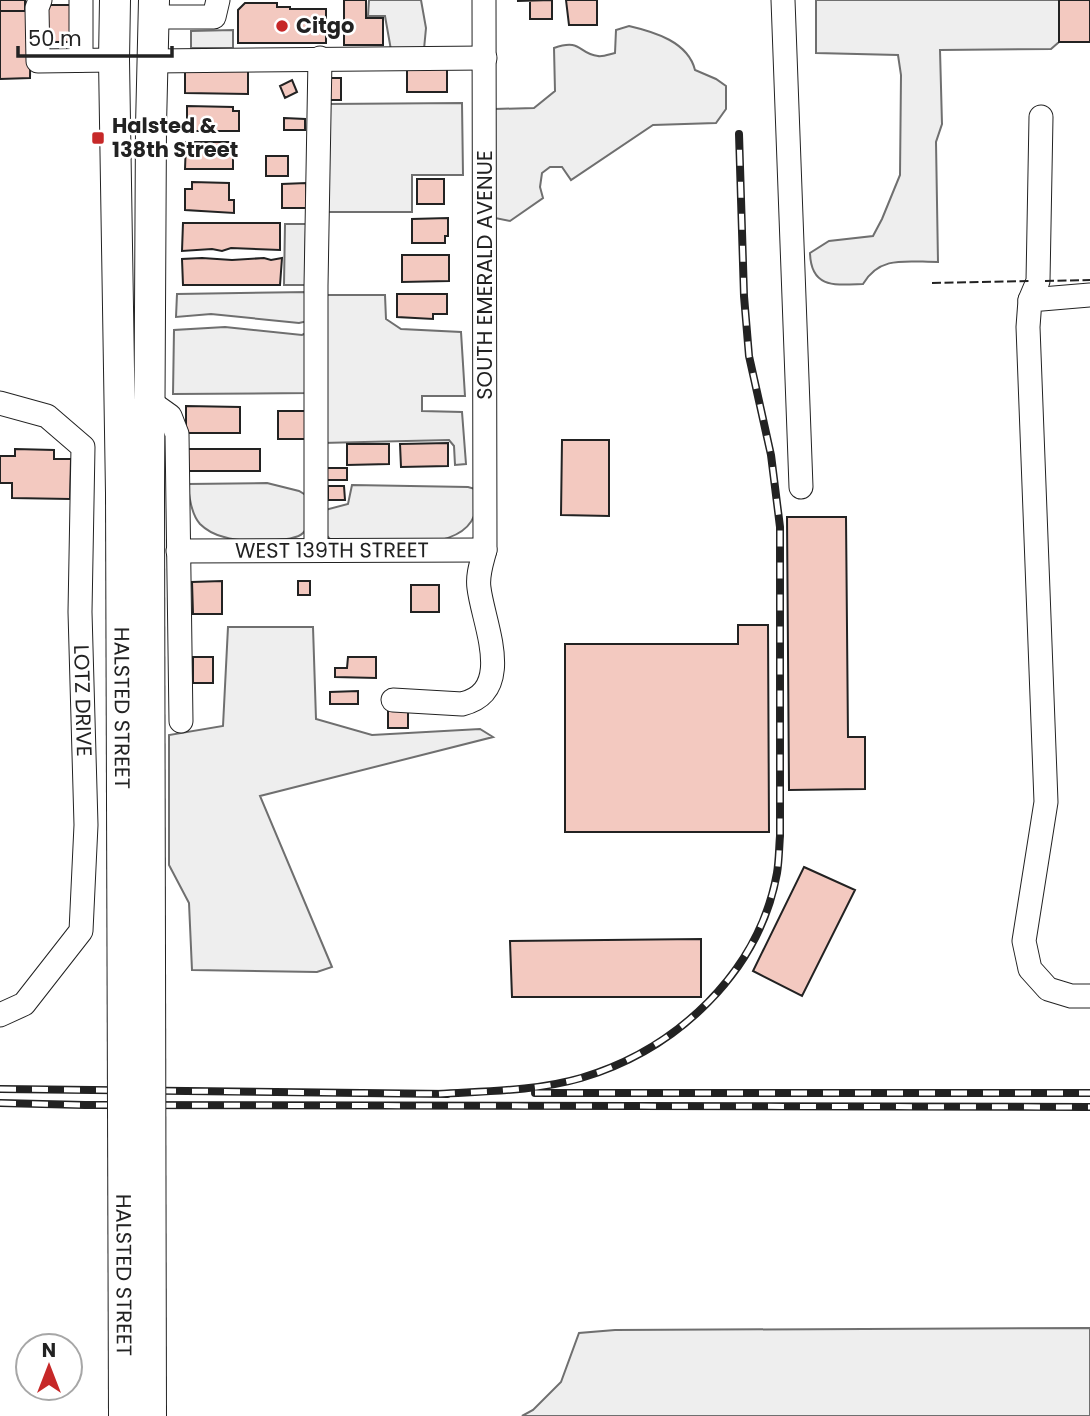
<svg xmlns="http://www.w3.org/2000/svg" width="1090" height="1416" viewBox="0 0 1090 1416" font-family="Poppins,sans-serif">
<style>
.green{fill:#eee;stroke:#6f6f6f;stroke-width:2}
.parking{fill:#ededed;stroke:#6f6f6f;stroke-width:2}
.building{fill:#f3c9c0;stroke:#222;stroke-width:2}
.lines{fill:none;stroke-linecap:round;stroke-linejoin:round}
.minor-casing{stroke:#222;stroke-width:25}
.major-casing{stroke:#222;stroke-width:32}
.minor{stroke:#fff;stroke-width:23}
.major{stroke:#fff;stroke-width:30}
.rail-casing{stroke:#222;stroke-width:8}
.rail{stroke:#fff;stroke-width:5;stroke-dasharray:16;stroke-linecap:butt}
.major-bridge-casing{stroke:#222;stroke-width:32;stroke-linecap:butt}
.major-bridge{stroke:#fff;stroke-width:30}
.fence{stroke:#222;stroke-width:2;stroke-dasharray:9 3.5;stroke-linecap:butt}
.poi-dot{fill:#c62828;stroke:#fff;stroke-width:2.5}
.labels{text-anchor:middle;stroke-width:5;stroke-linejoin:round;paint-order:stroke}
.poi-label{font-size:21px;font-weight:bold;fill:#222;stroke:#fff;text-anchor:start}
.street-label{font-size:21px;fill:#222;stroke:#fff}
</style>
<rect width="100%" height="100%" fill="#fff"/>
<!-- green -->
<path class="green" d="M 369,0 L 421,0 L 426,28 L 424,49 L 391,50 L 385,16 L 368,16 Z
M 816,0 L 1059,0 L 1059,42 L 1051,49 L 940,50 L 942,124 L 936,142 L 938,262 C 907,262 880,255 863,284 C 836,285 811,289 810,253 L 829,241 L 873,236 L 882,219 L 900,175 L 901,75 L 898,55 L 816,53 Z
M 629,26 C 655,32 688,42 695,70 L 716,79 L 726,86 L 726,109 L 716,123 L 653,125 L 571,180 L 562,167 L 550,167 L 542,173 L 540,187 L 543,198 L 510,221 L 495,218 L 495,109 L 534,108 L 555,91 L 554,48 C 582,38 578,54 598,56 C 603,57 610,54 615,53 L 616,30 Z
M 462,103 L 463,175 L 412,175 L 412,212 L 328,212 L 326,104 Z
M 308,292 L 308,321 L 299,323 L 211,314 L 176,317 L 177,294 Z
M 327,295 L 385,295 L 386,319 L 401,329 L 461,332 L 465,396 L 422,396 L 422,411 L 462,412 L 466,464 L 455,465 L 454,446 L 449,440 L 322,443 L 322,373 L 327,364 Z
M 225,327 L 302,335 L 310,331 L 310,393 L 173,394 L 174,330 Z
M 267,483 L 299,491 L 309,497 C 308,507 311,525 303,533 C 294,543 237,542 224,537 C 216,535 206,530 200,524 C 191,514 189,497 188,484 Z
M 352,485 L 468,487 L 475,489 C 475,498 477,509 474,516 C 458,557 365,542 330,539 L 325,534 L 325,510 L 348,504 Z
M 228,627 L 313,627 L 316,719 L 372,735 L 480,729 L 493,737 L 260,796 L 332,967 L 317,972 L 192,970 L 189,903 L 169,865 L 169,735 L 223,726 Z
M 1090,1328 L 1090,1416 L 522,1416 L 533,1410 L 561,1382 L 579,1333 L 615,1330 Z"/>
<!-- parking -->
<path class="parking" d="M 233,30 L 233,48 L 191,48 L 191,31 Z
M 285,224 L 306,224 L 305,285 L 284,285 Z"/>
<!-- building -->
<path class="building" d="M 0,0 L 25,0 L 25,11 L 0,11 Z
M 344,0 L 366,0 L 366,18 L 383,18 L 383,45 L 344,45 Z
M 552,0 L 552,19 L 530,19 L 530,1 L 517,1 Z
M 566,0 L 597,0 L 597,25 L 569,25 Z
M 1059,0 L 1090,0 L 1090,42 L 1059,42 Z
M 245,3 L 277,3 L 277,7 L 290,7 L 290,9 L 326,9 L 326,43 L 238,43 L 238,10 Z
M 44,5 L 71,5 L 72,42 L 45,42 Z
M 0,11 L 31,11 L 30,78 L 0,79 Z
M 185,67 L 248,67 L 248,94 L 185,93 Z
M 407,67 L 447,68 L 447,92 L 407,92 Z
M 325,78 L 341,78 L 341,100 L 326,100 Z
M 292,80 L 297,92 L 285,98 L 280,86 Z
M 187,106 L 233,107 L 233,111 L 239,111 L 239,131 L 187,131 Z
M 284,118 L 305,119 L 305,130 L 284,130 Z
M 186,142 L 233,142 L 233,169 L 185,169 Z
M 266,156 L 288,156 L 288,176 L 266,176 Z
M 417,179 L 444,179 L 444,204 L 417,204 Z
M 192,182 L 229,183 L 229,200 L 234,200 L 234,213 L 185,210 L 185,189 L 192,189 Z
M 306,183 L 307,208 L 282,208 L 282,184 Z
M 448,218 L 448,236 L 445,236 L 445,243 L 412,243 L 412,219 Z
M 183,223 L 280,223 L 280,250 L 231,248 L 222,251 L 212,249 L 182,251 Z
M 402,255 L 449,255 L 449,281 L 402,282 Z
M 202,258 L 232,260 L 264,258 L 271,260 L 282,258 L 280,285 L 183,285 L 182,259 Z
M 397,294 L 447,294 L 447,314 L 433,314 L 433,319 L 397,317 Z
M 186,406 L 240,407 L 240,433 L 186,433 Z
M 278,411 L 308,411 L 308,439 L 278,439 Z
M 562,440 L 609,440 L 609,516 L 561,515 Z
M 448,443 L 448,466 L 401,467 L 400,444 Z
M 347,444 L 389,444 L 389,464 L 347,465 Z
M 15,449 L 54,450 L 54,459 L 71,459 L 70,499 L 12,498 L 12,483 L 0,483 L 0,456 L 15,456 Z
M 188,449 L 260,449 L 260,471 L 188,471 Z
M 326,468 L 347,468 L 347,480 L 326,480 Z
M 328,486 L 344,486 L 345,500 L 328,500 Z
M 787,517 L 846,517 L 848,737 L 865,737 L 865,789 L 789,790 Z
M 222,581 L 222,614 L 193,614 L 192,582 Z
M 298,581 L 310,581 L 310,595 L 298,595 Z
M 411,585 L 439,585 L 439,612 L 411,612 Z
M 738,625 L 768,625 L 769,832 L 565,832 L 565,644 L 738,644 Z
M 193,657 L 213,657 L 213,683 L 193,683 Z
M 348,657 L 376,657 L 376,678 L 335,677 L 335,668 L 347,668 Z
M 358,691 L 358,704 L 330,704 L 330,692 Z
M 388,706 L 408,706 L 408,728 L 388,728 Z
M 804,867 L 855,890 L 802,996 L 753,971 Z
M 701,939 L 701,997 L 512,997 L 510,941 Z"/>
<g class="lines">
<defs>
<g id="minor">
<path d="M 40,0 L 37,8 L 38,61 L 114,60"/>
<path d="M 81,0 L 81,60"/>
<path d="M 783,0 L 801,487"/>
<path d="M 154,17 L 214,17 L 218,0"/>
<path d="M 153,61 L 485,58"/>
<path d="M 1090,295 L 1030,300 L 1028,327 L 1046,802 L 1024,941 L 1030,969 L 1048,989 L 1071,996 L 1090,996"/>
<path d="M 1030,300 L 1038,281 L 1041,117"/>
<path d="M 149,401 L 170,416 L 177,434 L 181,721"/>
<path id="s1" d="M 0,403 L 47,416 L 83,447 L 80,612 L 86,825 L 81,931 L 24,1004 L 0,1015"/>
<path d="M 316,550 L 316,286 L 320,58"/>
<path id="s2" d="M 178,551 L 485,550"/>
<path d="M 393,700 L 462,704 C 516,691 483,623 479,588 C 477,575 482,562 485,550 L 484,0"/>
</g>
<path id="major" d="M 115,0 L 114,60 L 121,493
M 149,494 L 151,126 L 154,0"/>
</defs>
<!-- minor casing -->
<use href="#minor" class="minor-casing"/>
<!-- major casing -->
<use href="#major" class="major-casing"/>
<!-- minor -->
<use href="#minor" class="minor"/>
<!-- major -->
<use href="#major" class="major"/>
<defs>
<path id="rail" d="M 0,1089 L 448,1094
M 535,1093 L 1090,1093
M 439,1094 C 486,1091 536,1091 581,1078 C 676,1050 759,973 777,873 C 779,861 779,848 780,836 L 780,527 L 771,455 L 749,356 L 744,296 L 739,134
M 0,1103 L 85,1105 L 1090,1107"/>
</defs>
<!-- rail casing -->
<use href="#rail" class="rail-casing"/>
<!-- rail -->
<use href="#rail" class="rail"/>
<defs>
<g id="major-bridge">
<path id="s3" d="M 121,493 L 124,1416"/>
<path d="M 149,494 L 151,1416"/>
</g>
</defs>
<!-- major-bridge casing -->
<use href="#major-bridge" class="major-bridge-casing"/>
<!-- major-bridge -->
<use href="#major-bridge" class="major-bridge"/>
<!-- fence -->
<path class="fence" d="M 1045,281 L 1090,280
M 932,283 L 1031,281"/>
</g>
<!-- markers -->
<g class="poi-dot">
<circle cx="282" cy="26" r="7"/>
<rect x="91" y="131" width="14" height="14" rx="3.5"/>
</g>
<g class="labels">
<!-- poi labels -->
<g class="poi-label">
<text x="296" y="33">Citgo</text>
<text x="112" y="133">Halsted &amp;<tspan x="112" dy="24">138th Street</tspan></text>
</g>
<!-- street labels -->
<g class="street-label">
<text transform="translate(485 275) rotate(-90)" y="7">SOUTH EMERALD AVENUE</text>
<text dy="7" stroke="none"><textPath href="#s2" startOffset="154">WEST 139TH STREET</textPath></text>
<text dy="7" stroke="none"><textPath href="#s1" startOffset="350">LOTZ DRIVE</textPath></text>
<text dy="7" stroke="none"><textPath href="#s3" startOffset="215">HALSTED STREET</textPath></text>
<text dy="7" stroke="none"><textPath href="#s3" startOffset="782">HALSTED STREET</textPath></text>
</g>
</g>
<!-- north arrow -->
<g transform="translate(49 1367)"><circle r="33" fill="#ffffff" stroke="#a7a7a7" stroke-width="2"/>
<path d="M0-5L12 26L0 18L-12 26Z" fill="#c62828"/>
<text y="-10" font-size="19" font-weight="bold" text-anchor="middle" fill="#222222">N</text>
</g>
<!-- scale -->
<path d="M18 46v10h154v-10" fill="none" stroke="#222222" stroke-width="3.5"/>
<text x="28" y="46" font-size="21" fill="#222222" stroke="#ffffff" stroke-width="5" paint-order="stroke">50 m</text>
</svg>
